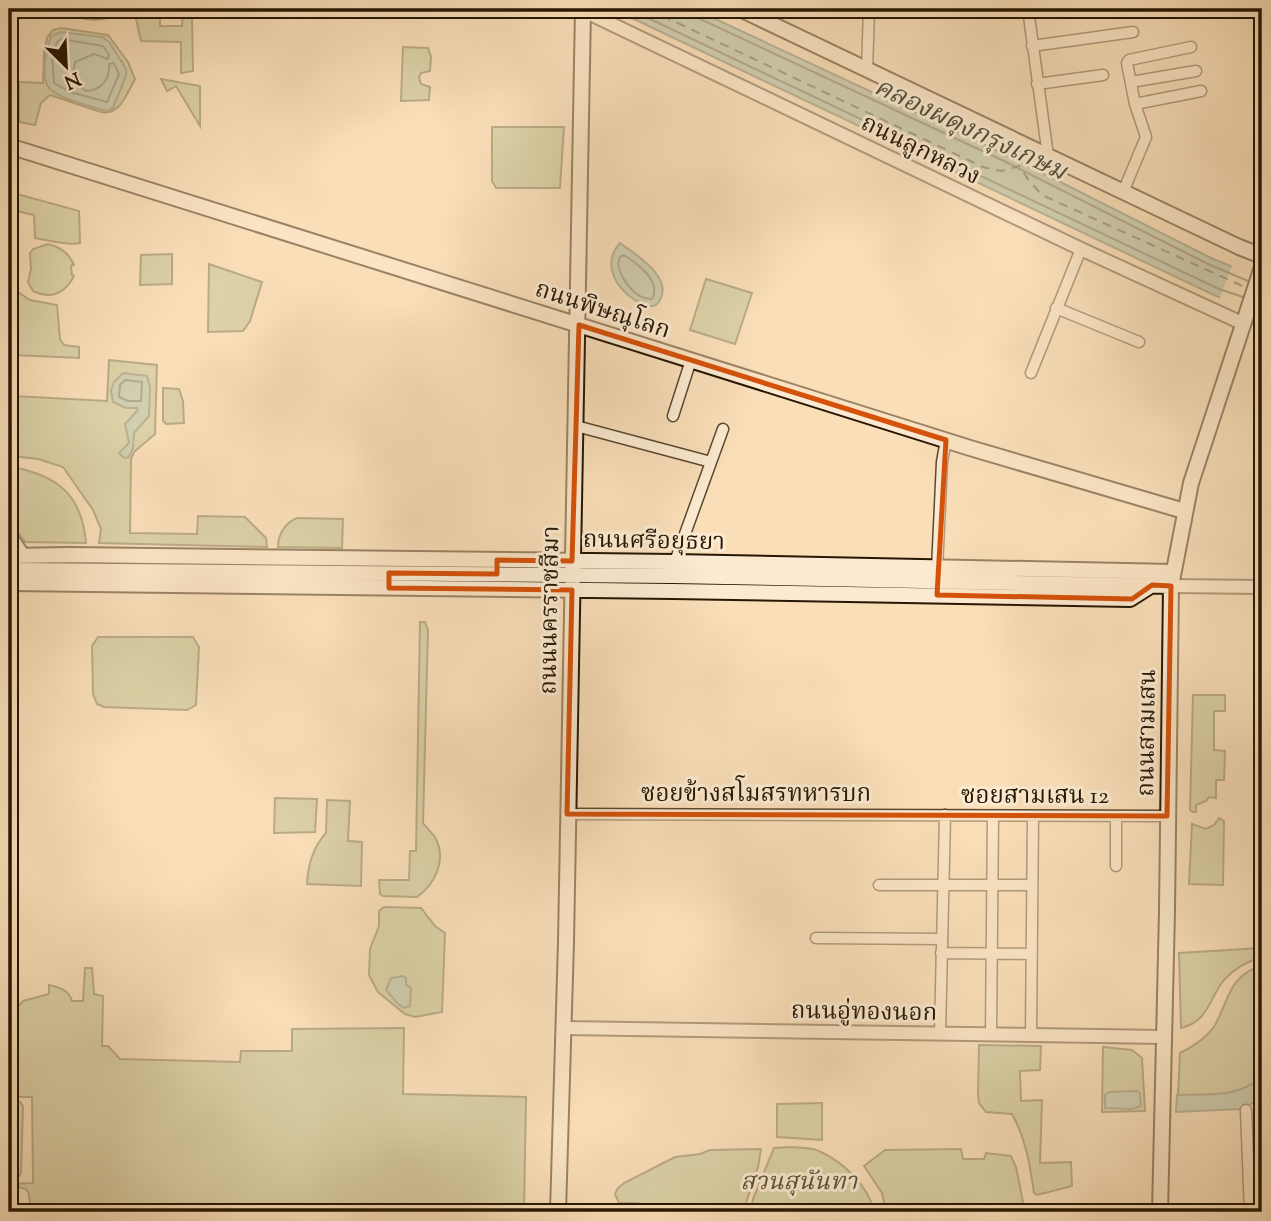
<svg xmlns="http://www.w3.org/2000/svg" width="1271" height="1221" viewBox="0 0 1271 1221" font-family="'Sorts Mill Goudy','Noto Serif Thai',serif">
<style>
.green{fill:#b8c293;stroke:#6f6c4a;stroke-width:2;fill-rule:evenodd}
.water{fill:#9fbda8;stroke:#6f7a66;stroke-width:2}
.pier{fill:#f9deb8}
.lines{fill:none;stroke-linecap:round;stroke-linejoin:round}
.shore{stroke:#626a55;stroke-width:2}
.ferry{stroke:#50503c;stroke-width:2;stroke-dasharray:9 7;stroke-linecap:butt}
.minor-casing{stroke:#5b4830;stroke-width:13}
.tertiary-casing{stroke:#5b4830;stroke-width:16}
.secondary-casing{stroke:#261602;stroke-width:18}
.minor{stroke:#fbead1;stroke-width:10}
.tertiary{stroke:#fbead1;stroke-width:12}
.secondary{stroke:#fbead1;stroke-width:14}
.marked{fill:none;stroke:#d5520b;stroke-width:5;stroke-linejoin:round}
.labels{text-anchor:middle;stroke-width:6;stroke-linejoin:round;paint-order:stroke}
.street-label{font-size:24px;fill:#261602;stroke:#fbead1}
.park-label{font-size:24px;font-style:italic;fill:#595235;stroke:#fbead1}
.water-label{font-size:26px;font-style:italic;fill:#50503c;stroke:#fbead1}
</style>
<rect width="100%" height="100%" fill="#f9deb8"/>
<filter id="stains"><feTurbulence type="fractalNoise" baseFrequency=".00286" numOctaves="4"/><feColorMatrix values="0 0 0 0 .2 0 0 0 0 .09 0 0 0 0 .02 0 0 0 .5 -.17"/></filter>
<radialGradient id="worn" r=".72"><stop offset=".6" stop-color="#630" stop-opacity="0"/><stop offset="1" stop-color="#630" stop-opacity=".3"/></radialGradient>
<!-- green -->
<path class="green" d="M 62,9 L 126,9 C 106,24 81,23 62,9 Z
M 143,9 L 160,9 L 160,26 L 182,26 L 183,9 L 207,9 L 207,17 L 192,18 L 193,71 L 181,73 L 181,42 L 141,41 L 136,19 Z
M 61,28 L 108,35 L 128,62 L 135,79 C 127,93 120,116 101,112 L 50,95 L 41,103 L 35,125 L 19,122 L 19,82 L 43,83 L 44,53 L 47,38 L 53,30 ZM 45,56 L 122,61 L 126,75 L 113,108 Z
M 403,47 L 428,48 L 431,57 L 430,71 L 421,73 L 419,77 L 421,84 L 430,87 L 429,100 L 401,101 Z
M 161,79 L 200,86 L 200,126 L 176,86 L 167,91 Z
M 492,127 L 564,127 L 560,188 L 496,188 L 492,181 Z
M 17,194 L 79,211 L 80,243 C 69,246 47,240 35,238 L 34,215 L 16,211 Z
M 48,244 C 61,247 69,253 74,265 L 71,266 L 72,275 L 74,276 C 65,293 52,300 33,291 L 28,282 L 31,269 L 30,253 L 33,249 Z
M 172,254 L 172,284 L 140,285 L 141,255 Z
M 209,264 L 262,282 L 250,321 L 243,331 L 208,332 Z
M 706,279 L 752,293 L 735,344 L 690,330 Z
M 15,290 L 30,300 L 57,305 L 60,339 L 64,345 L 79,347 L 79,358 L 14,355 Z
M 109,360 L 157,365 L 155,434 L 134,452 L 131,459 L 130,533 L 197,534 L 198,516 L 245,517 L 266,538 L 267,547 L 99,543 L 101,529 L 93,510 L 63,467 L 38,459 L 13,456 L 14,396 L 107,401 Z
M 163,388 L 179,389 L 183,401 L 184,423 L 166,424 L 163,421 Z
M 13,467 C 58,476 82,495 86,543 L 25,542 L 12,523 Z
M 297,518 L 343,519 L 342,548 L 278,547 C 278,534 285,523 297,518 Z
M 420,622 L 425,622 L 428,630 L 423,823 C 427,829 434,834 437,841 C 446,862 434,885 417,897 L 383,896 L 380,894 L 379,880 L 409,880 L 410,851 L 416,851 Z
M 98,637 L 193,637 L 199,647 L 196,705 L 187,710 L 104,707 L 97,704 L 93,694 L 92,646 Z
M 1193,695 L 1225,695 L 1225,711 L 1214,711 L 1214,750 L 1225,751 L 1224,780 L 1216,780 L 1216,798 L 1209,797 L 1206,801 L 1196,805 L 1196,812 L 1193,812 L 1190,810 Z
M 275,798 L 317,799 L 315,832 L 274,833 Z
M 327,800 L 350,801 L 348,841 L 362,842 L 361,886 L 307,884 C 308,865 313,847 326,833 Z
M 1219,818 L 1224,821 L 1223,885 L 1189,884 L 1192,824 L 1206,829 L 1214,825 Z
M 384,907 L 421,908 L 435,926 L 445,933 L 442,1012 L 415,1017 L 405,1014 L 378,992 L 369,975 L 370,949 L 379,926 L 379,911 Z
M 1262,948 L 1262,957 C 1248,961 1234,969 1224,980 C 1208,1000 1209,1021 1181,1028 L 1179,953 Z
M 1262,965 L 1262,1078 C 1237,1098 1208,1094 1178,1095 L 1180,1053 C 1194,1046 1207,1038 1215,1025 C 1230,998 1228,977 1262,965 Z
M 85,968 L 92,968 L 94,994 L 103,996 L 102,1046 L 108,1046 L 120,1059 L 240,1062 L 241,1051 L 292,1051 L 292,1029 L 404,1028 L 403,1094 L 526,1097 L 524,1212 L 34,1212 L 34,1206 L 30,1205 L 29,1194 L 26,1189 L 14,1186 L 9,1187 L 9,1184 L 33,1183 L 33,1180 L 32,1097 L 9,1097 L 9,1016 L 23,1001 L 49,994 L 49,985 C 59,987 69,990 72,1001 L 83,1001 Z
M 979,1045 L 1041,1046 L 1040,1070 L 1020,1071 L 1021,1101 L 1042,1100 L 1040,1163 L 1071,1162 L 1072,1186 L 1037,1195 L 1034,1193 C 1030,1165 1026,1139 1012,1114 L 986,1112 L 979,1103 L 978,1095 Z
M 1103,1047 L 1132,1050 L 1142,1058 L 1145,1111 L 1102,1112 Z
M 9,1102 L 20,1102 L 23,1106 L 21,1173 L 19,1176 L 9,1177 Z
M 822,1103 L 822,1140 L 777,1137 L 777,1104 Z
M 791,1147 C 799,1148 811,1147 819,1151 C 845,1163 867,1185 875,1212 L 751,1212 L 753,1199 L 774,1148 Z
M 761,1149 L 758,1167 L 743,1212 L 647,1212 L 638,1203 L 619,1203 L 615,1194 L 618,1188 L 624,1183 L 675,1157 L 700,1154 L 710,1150 Z
M 961,1149 L 963,1159 L 984,1159 L 986,1153 L 1011,1156 L 1016,1167 L 1025,1212 L 886,1212 L 882,1193 L 864,1166 L 885,1150 Z"/>
<!-- water -->
<path class="water" d="M 613,9 L 694,9 L 1009,156 L 1211,258 L 1262,279 L 1262,311 L 1216,296 Z
M 60,32 L 102,37 L 109,42 L 126,69 L 126,75 L 113,108 L 107,111 C 94,107 53,98 47,85 C 41,72 47,50 51,36 Z
M 620,243 C 635,254 673,277 660,300 C 657,306 653,307 647,306 C 640,305 634,299 628,295 C 612,281 604,261 620,243 Z
M 123,373 L 147,376 L 150,387 L 149,416 L 134,433 L 133,448 L 129,457 L 124,458 L 119,453 L 129,443 L 125,424 L 138,410 L 137,408 L 126,408 L 113,402 L 111,390 L 114,382 Z
M 403,976 L 406,978 L 406,985 L 411,988 L 410,1006 L 404,1008 L 398,1004 L 386,990 L 391,978 Z
M 1262,1077 L 1262,1099 L 1240,1109 L 1176,1112 L 1177,1095 C 1208,1094 1237,1098 1262,1077 Z
M 1137,1091 L 1140,1093 L 1141,1106 L 1132,1109 L 1105,1108 L 1105,1095 L 1109,1092 Z"/>
<!-- pier -->
<path class="pier" d="M 1233,263 L 1262,275 L 1262,307 L 1260,314 L 1219,300 Z"/>
<g class="lines">
<!-- shore -->
<path class="shore" d="M 629,9 L 1219,289 L 1243,297
M 694,9 L 694,15 L 698,18 L 1006,162 L 1208,264 L 1248,281
M 61,39 L 103,46 L 109,55 L 108,59 L 94,54 L 75,62 L 73,73 L 80,86 L 86,91 C 102,90 110,79 109,64 L 114,63 L 119,74 L 107,102 L 70,92 L 54,83 L 52,57 L 57,42 Z
M 624,255 C 638,264 662,281 652,299 C 635,300 621,279 618,264 L 620,257 Z
M 125,380 L 142,382 L 141,401 L 128,401 L 119,397 L 120,385 Z"/>
<!-- ferry -->
<path class="ferry" d="M 648,9 L 983,167 L 1001,171 L 1020,166 L 1027,178 L 1042,195 L 1249,289"/>
<defs>
<path id="minor" d="M 1028,9 L 1048,156
M 1032,46 L 1133,32
M 867,70 L 869,9
M 1131,82 L 1196,71
M 1037,84 L 1103,75
M 1135,104 L 1201,91
M 1123,192 L 1146,137 L 1135,104 L 1127,63 L 1129,60 L 1191,47
M 1056,308 L 1139,342
M 1031,373 L 1081,249
M 673,416 L 691,360
M 576,426 L 711,462
M 673,567 L 723,429
M 937,569 L 942,462 L 946,440
M 567,814 L 1167,816
M 1116,866 L 1116,816
M 879,885 L 1032,885
M 816,938 L 941,939
M 941,953 L 1031,954
M 940,1033 L 945,815
M 991,1034 L 993,816
M 1031,1035 L 1033,816
M 1246,1110 L 1250,1212"/>
<path id="tertiary" d="M 580,9 L 1081,249 L 1244,324
M 1171,586 L 1262,587
M 564,1028 L 1163,1037"/>
<path id="secondary" d="M 740,9 L 1239,247 L 1262,256
M 9,146 L 970,448 L 1184,511
M 9,536 L 22,555
M 9,556 L 69,555 L 674,562 L 1173,572
M 9,570 L 672,576 L 1171,586
M 9,583 L 672,591 L 1130,599 L 1152,585
M 558,1212 L 566,942 L 583,9
M 1160,1212 L 1167,911 L 1171,586 L 1191,483 L 1262,267"/>
</defs>
<!-- minor casing -->
<use href="#minor" class="minor-casing"/>
<!-- tertiary casing -->
<use href="#tertiary" class="tertiary-casing"/>
<!-- secondary casing -->
<use href="#secondary" class="secondary-casing"/>
<!-- minor -->
<use href="#minor" class="minor"/>
<!-- tertiary -->
<use href="#tertiary" class="tertiary"/>
<!-- secondary -->
<use href="#secondary" class="secondary"/>
</g>
<!-- marked area -->
<path d="M0 0H1271V1221H0ZM 579,325 L 946,440 L 937,595 L 1132,599 L 1152,585 L 1171,586 L 1167,816 L 567,814 L 572,590 L 389,588 L 389,573 L 497,574 L 497,560 L 572,561 Z" fill="#f9deb8" fill-opacity=".55" fill-rule="evenodd"/>
<path class="marked" d="M 579,325 L 946,440 L 937,595 L 1132,599 L 1152,585 L 1171,586 L 1167,816 L 567,814 L 572,590 L 389,588 L 389,573 L 497,574 L 497,560 L 572,561 Z"/>
<g class="labels">
<!-- street labels -->
<g class="street-label">
<text transform="translate(921 149) rotate(26)" y="8">ถนนลูกหลวง</text>
<text transform="translate(603 309) rotate(18)" y="8">ถนนพิษณุโลก</text>
<text transform="translate(654 540) rotate(1)" y="8">ถนนศรีอยุธยา</text>
<text transform="translate(549 610) rotate(-89)" y="8">ถนนนครราชสีมา</text>
<text transform="translate(1146 733) rotate(-89)" y="8">ถนนสามเสน</text>
<text x="756" y="801">ซอยข้างสโมสรทหารบก</text>
<text x="1035" y="803">ซอยสามเสน 12</text>
<text transform="translate(864 1011) rotate(1)" y="8">ถนนอู่ทองนอก</text>
</g>
<!-- park labels -->
<g class="park-label">
<text x="799" y="1189">สวนสุนันทา</text>
</g>
<!-- water labels -->
<g class="water-label">
<text transform="translate(971 128) rotate(25)" y="9">คลองผดุงกรุงเกษม</text>
</g>
</g>
<!-- margin -->
<rect width="1271" height="1221" fill="none" stroke="#f9deb8" stroke-width="35"/>
<rect x="10" y="10" width="1250" height="1200" fill="none" stroke="#261602" stroke-width="3.5"/>
<rect x="18" y="18" width="1236" height="1186" fill="none" stroke="#261602" stroke-width="2"/>
<!-- north arrow -->
<g transform="translate(66 66) rotate(156)" stroke="#fbead1" stroke-width="5" paint-order="stroke">
<path d="M0-5L12 26L0 18L-12 26Z" fill="#261602"/>
<text y="-10" font-size="19" font-weight="bold" text-anchor="middle" fill="#261602">N</text>
</g>
<rect width="100%" height="100%" filter="url(#stains)"/>
<rect width="100%" height="100%" fill="url(#worn)"/>
</svg>
